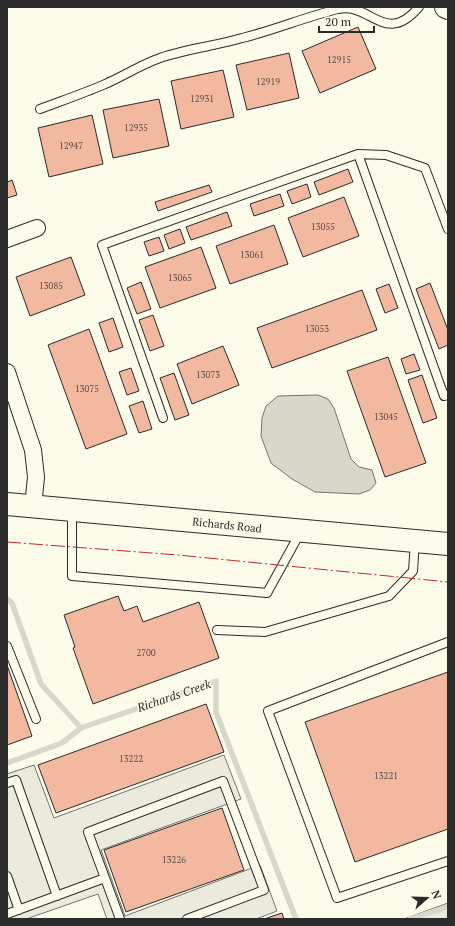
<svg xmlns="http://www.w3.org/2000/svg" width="455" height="926" viewBox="0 0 455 926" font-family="'PT Serif',serif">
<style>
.green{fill:#ecebdb;stroke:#74746e}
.parking{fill:#eceadb;stroke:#74746e}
.water{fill:#d8d7c9;stroke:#74746e}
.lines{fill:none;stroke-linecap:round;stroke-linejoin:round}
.stream{stroke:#d8d7c9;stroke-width:5.5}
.building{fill:#f2b8a0;stroke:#2b2b2b}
.lane-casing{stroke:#2b2b2b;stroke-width:10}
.street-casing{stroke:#2b2b2b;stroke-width:18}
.secondary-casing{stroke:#2b2b2b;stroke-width:24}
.lane{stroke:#fdfbea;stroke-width:8}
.street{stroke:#fdfbea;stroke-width:16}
.secondary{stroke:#fdfbea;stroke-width:22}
.power{stroke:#c62828;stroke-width:1;stroke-dasharray:14 3 2 3;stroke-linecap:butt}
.labels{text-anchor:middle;stroke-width:3;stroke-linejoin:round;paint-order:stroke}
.number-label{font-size:9px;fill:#5d4e48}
.street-label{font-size:11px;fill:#2b2b2b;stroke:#fdfbea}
.water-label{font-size:12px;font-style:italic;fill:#2b2b2b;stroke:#fdfbea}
</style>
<rect width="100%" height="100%" fill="#fdfbea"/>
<!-- green -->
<path class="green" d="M 448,903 L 448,919 L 404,919 Z"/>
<!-- parking -->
<path class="parking" d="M 224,755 L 241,799 L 101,850 L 125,916 L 260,865 L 277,911 L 256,919 L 107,919 L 98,894 L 26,919 L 7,919 L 7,774 L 34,765 L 54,818 Z"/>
<!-- water -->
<path class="water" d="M 318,395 L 328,399 L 334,408 L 351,459 L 359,467 L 372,470 L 376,483 L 370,490 L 359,494 L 315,492 L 292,479 L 271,463 L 261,436 L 262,418 L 266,406 L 278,396 Z"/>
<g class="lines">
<!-- stream -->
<path class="stream" d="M 7,599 L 12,603 L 41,684 L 81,728 L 216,681 L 216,712 L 296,919
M 7,763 L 62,743 L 81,728
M 410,919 L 448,907"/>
</g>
<!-- building -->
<path class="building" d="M 358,27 L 376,69 L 320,93 L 302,51 Z
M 289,53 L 299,98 L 247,110 L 236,65 Z
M 223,70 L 234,117 L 181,129 L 171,81 Z
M 159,99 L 169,146 L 113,158 L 103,110 Z
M 92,115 L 103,164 L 49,177 L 38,128 Z
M 348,169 L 353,182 L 319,195 L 314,182 Z
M 7,180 L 8,182 L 12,180 L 17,195 L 7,198 Z
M 307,184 L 311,197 L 292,204 L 287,191 Z
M 209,185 L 212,192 L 158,211 L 155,202 Z
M 280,194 L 284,206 L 254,216 L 250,204 Z
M 344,197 L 359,236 L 303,257 L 288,218 Z
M 227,212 L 232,226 L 191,240 L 186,227 Z
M 274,225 L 288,264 L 230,284 L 216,246 Z
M 180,229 L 185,243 L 169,249 L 164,235 Z
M 159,237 L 164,251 L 149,256 L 144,242 Z
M 201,247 L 216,288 L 160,308 L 145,267 Z
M 71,257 L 85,295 L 30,316 L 16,277 Z
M 141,282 L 151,309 L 137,314 L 127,288 Z
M 430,283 L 448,330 L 448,345 L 439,349 L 416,289 Z
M 389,284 L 398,308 L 385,313 L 376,289 Z
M 362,290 L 377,330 L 272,368 L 257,328 Z
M 153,315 L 164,346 L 150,351 L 139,320 Z
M 113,318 L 123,347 L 109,352 L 99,323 Z
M 89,329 L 127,434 L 86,449 L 48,345 Z
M 223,346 L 239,385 L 192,404 L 177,364 Z
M 414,354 L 420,370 L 406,374 L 401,359 Z
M 388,357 L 426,463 L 385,477 L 347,371 Z
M 131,368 L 139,391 L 127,395 L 119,372 Z
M 174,373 L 189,415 L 175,420 L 160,378 Z
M 422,375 L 437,418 L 423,423 L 408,380 Z
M 143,401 L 152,429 L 139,433 L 129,406 Z
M 118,596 L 124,611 L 137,606 L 143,622 L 199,602 L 219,658 L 93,704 L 73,648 L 75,647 L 64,615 Z
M 7,665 L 32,736 L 7,745 Z
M 448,672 L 448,829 L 355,862 L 305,722 Z
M 206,704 L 224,752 L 56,813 L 38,765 Z
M 222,808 L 244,870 L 126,912 L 104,850 Z
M 282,913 L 284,919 L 264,919 Z"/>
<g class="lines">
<defs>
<path id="lane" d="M 40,109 C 61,101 82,94 103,85 C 122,77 140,65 160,58 C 186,49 215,46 242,38 C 275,30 305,17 338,9 C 371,2 385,47 419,7
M 358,154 L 444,396 L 448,395
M 163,418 L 102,245 L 358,154 L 386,155 L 425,168 L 448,229
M 72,510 L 72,576 L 267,593 L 300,533
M 217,630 L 265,632 L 389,596 L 413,571 L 415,542
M 448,642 L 268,711 L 337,898 L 448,861
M 7,646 L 36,719
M 7,783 L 16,780 L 57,896
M 7,876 L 19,910
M 7,914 L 105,878
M 120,919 L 88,832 L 223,781 L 264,890 L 187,919"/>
<path id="street" d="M 7,239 L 37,228
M 7,372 L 33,450 L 36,477 L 33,507"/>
<path id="secondary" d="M 446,7 L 448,8
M 7,504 L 448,544"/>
</defs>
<!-- lane casing -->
<use href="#lane" class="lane-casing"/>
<!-- street casing -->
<use href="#street" class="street-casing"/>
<!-- secondary casing -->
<use href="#secondary" class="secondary-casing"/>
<!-- lane -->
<use href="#lane" class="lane"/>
<!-- street -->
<use href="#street" class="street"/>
<!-- secondary -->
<use href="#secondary" class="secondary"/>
<!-- power -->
<path class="power" d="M 7,542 L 178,555 L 448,582"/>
</g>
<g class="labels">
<!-- number labels -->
<g class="number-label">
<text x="339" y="63">12915</text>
<text x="268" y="85">12919</text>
<text x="202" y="102">12931</text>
<text x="136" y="131">12935</text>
<text x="71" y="149">12947</text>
<text x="323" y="230">13055</text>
<text x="252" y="258">13061</text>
<text x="180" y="281">13065</text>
<text x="51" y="289">13085</text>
<text x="317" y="332">13053</text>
<text x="208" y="378">13073</text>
<text x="87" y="392">13075</text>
<text x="386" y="420">13045</text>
<text x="146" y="656">2700</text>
<text x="131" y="762">13222</text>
<text x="386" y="779">13221</text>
<text x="174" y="863">13226</text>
</g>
<!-- street labels -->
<g class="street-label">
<text transform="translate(227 525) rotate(6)" y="4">Richards Road</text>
</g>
<!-- water labels -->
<g class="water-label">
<text transform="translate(174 696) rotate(-19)" y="4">Richards Creek</text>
</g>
</g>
<!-- border -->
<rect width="455" height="926" fill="none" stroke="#2b2b2b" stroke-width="16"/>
<!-- north arrow -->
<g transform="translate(427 898) rotate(70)" stroke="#fdfbea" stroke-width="3" paint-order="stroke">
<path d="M0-3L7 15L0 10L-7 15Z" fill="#2b2b2b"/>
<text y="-6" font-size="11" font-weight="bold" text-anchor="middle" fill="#2b2b2b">N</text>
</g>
<!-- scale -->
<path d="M319 26v6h55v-6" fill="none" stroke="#2b2b2b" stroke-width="2"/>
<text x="325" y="26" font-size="12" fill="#2b2b2b" stroke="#fdfbea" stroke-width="3" paint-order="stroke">20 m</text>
</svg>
